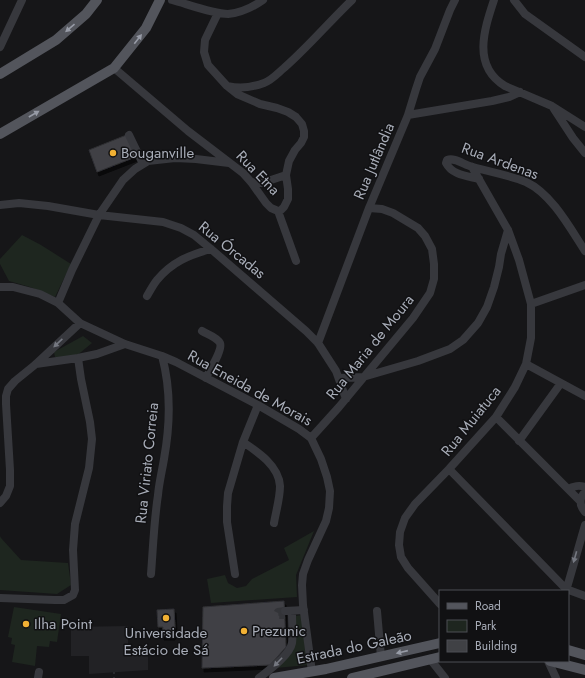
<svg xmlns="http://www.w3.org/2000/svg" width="585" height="678" viewBox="0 0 585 678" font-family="Jost,sans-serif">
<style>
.built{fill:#222225}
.green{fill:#1e261f}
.building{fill:#404145;stroke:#303034;filter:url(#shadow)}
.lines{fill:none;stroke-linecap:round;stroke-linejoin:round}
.minor-tunnel{stroke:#333438;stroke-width:8;stroke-dasharray:8 4;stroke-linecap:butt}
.path{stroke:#3d3f44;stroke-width:1;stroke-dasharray:2 3;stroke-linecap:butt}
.minor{stroke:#37383d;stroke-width:8}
.major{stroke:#53555c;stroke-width:10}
.oneway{fill:#979ba6}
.oneway2{fill:#757881}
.poi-dot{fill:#f2b134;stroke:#111113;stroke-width:1.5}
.labels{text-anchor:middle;stroke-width:3;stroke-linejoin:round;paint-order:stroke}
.poi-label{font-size:15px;fill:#a8adb8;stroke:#111113;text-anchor:start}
.street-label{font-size:15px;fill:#a8adb8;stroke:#111113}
</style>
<defs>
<filter id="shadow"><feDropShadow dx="2" dy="4" stdDeviation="0" flood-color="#0009"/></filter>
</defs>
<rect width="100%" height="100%" fill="#161618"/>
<!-- built -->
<path class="built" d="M 128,626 L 128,648 L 148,647 L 148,670 L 89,674 L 89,656 L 71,656 L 71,627 Z"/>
<!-- green -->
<path class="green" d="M 22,235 L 41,245 L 71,264 L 55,297 L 30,287 L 9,281 L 0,264 L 0,259 Z
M 83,336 L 92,343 L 75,357 L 55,357 L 54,352 Z
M 314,531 L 296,575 L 297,597 L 211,603 L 207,579 L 225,575 L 228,583 L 237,588 L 246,586 L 252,579 L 289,560 L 284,548 Z
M 0,536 L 1,538 L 21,560 L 68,563 L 71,585 L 57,594 L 0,590 Z
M 14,607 L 61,614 L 57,642 L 50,641 L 49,647 L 37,646 L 35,666 L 12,662 L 15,645 L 11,644 L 12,638 L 8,637 Z
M 303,615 L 308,665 L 275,668 L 288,654 L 294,616 Z"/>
<!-- building -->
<path class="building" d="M 129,134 L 138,156 L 97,172 L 89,150 Z
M 284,601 L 286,647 L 270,665 L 202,668 L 203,607 Z
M 174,609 L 175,627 L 173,636 L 162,636 L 163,627 L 158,627 L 157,610 Z"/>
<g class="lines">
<!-- minor-tunnel -->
<path class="minor-tunnel" d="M 285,611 L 278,612 L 277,614 L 278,615 L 285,615"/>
<!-- path -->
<path class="path" d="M 114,672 L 114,678"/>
<!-- minor -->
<path class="minor" d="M 172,0 C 187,4 213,14 228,14 C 240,13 253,7 263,0
M 494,0 C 484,30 472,66 505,86 L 552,106 L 585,127
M 514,0 L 525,14 L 585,57
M 0,47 L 22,0
M 114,68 L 188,131 L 243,173 L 251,182 L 266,203 L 271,208 L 278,211 L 281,210 L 284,207 L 288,199 L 288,189 L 286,175 L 289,161 L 295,150 L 301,143 L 304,137 L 304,131 L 302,124 L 296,117 L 288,112 L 277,108 L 260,104 L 237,94 L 227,86 L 208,65 L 204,52 L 205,40 L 218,13
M 228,86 C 239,89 253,87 264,83 C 272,80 278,73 284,68 C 308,47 329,22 352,0
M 554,109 L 573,138 L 585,153
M 408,115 L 416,89 L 420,77 L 435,49 L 450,10 L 455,0
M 129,135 L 143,164
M 479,179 C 467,176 452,175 446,163 L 447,160 C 455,157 464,165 473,167 C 490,172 509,175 526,182 C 552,194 570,228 585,251
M 251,182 L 262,183 L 286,175
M 0,205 L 19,203 L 48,206 L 99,215 L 163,222 L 181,228 L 194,235 L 211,249 L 306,331 L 318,343 L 336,371 L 346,399
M 278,211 L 296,261
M 0,287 L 13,287 L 40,294 L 58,303 L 80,323 L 125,344 L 162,356 L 176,362 L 258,405 L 299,429 L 311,438 L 321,459 L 327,477 L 330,491 L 329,508 L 326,521 L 308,560 L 303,574 L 302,585 L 303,605 L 312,672
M 147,296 C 150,291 153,285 157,280 C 172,262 189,255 211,249
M 58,303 L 72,270 L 99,215 L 123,180 L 135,169 L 148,161 L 175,158 L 196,159 L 229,163
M 531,304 L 585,285
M 202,331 C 207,334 217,337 220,343 C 223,350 209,371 206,378
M 318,343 L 369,208 L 408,115 L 492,101 L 509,97 L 520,92
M 36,364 L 78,358 L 97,354 L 125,344
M 526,364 L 585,396
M 339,378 L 363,377 L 418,361 L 450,349 L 463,340 L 478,323 L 487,307 L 494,287 L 499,267 L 501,254 L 508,230
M 496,417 L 580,501
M 311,438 L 339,407 L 413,318 L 430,293 L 434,279 L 434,264 L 432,249 L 425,236 L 418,228 L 393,213 L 382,209 L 369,208
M 519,441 L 561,383
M 243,442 C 258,452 279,466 280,486 C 280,498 276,511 274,523
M 449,469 L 566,589 L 585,596
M 568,489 C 573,486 580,485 585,487
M 585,492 C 579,498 579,505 585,512
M 0,503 L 6,496 L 10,486 L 10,470 L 6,404 L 6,396 L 8,389 L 15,381 L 36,364 L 80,323
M 151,574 C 153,548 154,521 158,495 C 159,483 162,471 164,459 C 170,426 171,389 162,356
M 235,574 L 227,522 L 227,506 L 228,493 L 243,442 L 258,405
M 566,591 L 585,525
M 0,598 L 55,600 L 64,600 L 73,595 L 75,590 L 73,550 L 75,524 L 89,468 L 92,439 L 90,422 L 81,379 L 78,358
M 440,604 L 408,568 L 401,557 L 399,545 L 400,532 L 405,518 L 415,504 L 449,469 L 496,417 L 515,387 L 526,364 L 531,338 L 531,304 L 519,260 L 508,230 L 472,167
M 285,611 L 304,610
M 377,611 L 381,657
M 430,659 L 445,678
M 548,661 L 556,678
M 38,678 L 39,672
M 259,678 C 268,671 290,655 292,643 C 293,637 292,622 292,614"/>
<!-- major -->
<path class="major" d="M 0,74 L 56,40 L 86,14 L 97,0
M 0,134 L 114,68 L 146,28 L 160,0
M 568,650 L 585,655
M 550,661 L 585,670
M 274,678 L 326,669 L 440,643
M 352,678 L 440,657"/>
</g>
<!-- one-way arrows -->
<defs><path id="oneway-solid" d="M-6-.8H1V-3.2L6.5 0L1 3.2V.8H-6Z"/></defs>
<g class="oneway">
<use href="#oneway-solid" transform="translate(70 28) rotate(139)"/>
<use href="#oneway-solid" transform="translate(138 39) rotate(-52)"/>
<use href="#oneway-solid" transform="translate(34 114) rotate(-30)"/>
<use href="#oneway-solid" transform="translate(402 652) rotate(167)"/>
</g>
<g class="oneway2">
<use href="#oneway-solid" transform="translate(58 343) rotate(137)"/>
<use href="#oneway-solid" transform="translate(575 557) rotate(106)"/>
<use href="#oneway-solid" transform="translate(278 662) rotate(134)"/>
</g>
<!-- markers -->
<g class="poi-dot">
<circle cx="113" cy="153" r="4"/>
<circle cx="166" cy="618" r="4"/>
<circle cx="26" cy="624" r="4"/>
<circle cx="244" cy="631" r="4"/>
</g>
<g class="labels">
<!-- poi labels -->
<g class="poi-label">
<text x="121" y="158">Bouganville</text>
<text x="34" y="629">Ilha Point</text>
<text x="252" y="636">Prezunic</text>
<text x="166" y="638" text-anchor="middle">Universidade<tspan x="166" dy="17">Estácio de Sá</tspan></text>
</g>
<!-- street labels -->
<g class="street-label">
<text transform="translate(374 161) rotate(-67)" y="5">Rua Jutlândia</text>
<text transform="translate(500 161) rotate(20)" y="5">Rua Ardenas</text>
<text transform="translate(258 173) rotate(46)" y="5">Rua Etna</text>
<text transform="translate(232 250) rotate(39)" y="5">Rua Órcadas</text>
<text transform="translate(370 347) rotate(-51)" y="5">Rua Maria de Moura</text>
<text transform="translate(250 388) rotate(29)" y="5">Rua Eneida de Morais</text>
<text transform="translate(471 421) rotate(-51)" y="5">Rua Muiatuca</text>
<text transform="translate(147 463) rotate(-84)" y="5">Rua Viriato Correia</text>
<text transform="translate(354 647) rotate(-12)" y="5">Estrada do Galeão</text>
</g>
</g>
<!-- legend -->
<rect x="439" y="590" width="130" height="72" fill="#111113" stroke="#4d4f55"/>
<rect x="447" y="603" width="20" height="6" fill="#53555c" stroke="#4d4f55"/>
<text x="475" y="610" font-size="12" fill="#a8adb8">Road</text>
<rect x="447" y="620" width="20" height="12" fill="#1e261f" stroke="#4d4f55"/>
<text x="475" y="630" font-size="12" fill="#a8adb8">Park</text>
<rect x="447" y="640" width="20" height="12" fill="#404145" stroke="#4d4f55"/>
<text x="475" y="650" font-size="12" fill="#a8adb8">Building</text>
</svg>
